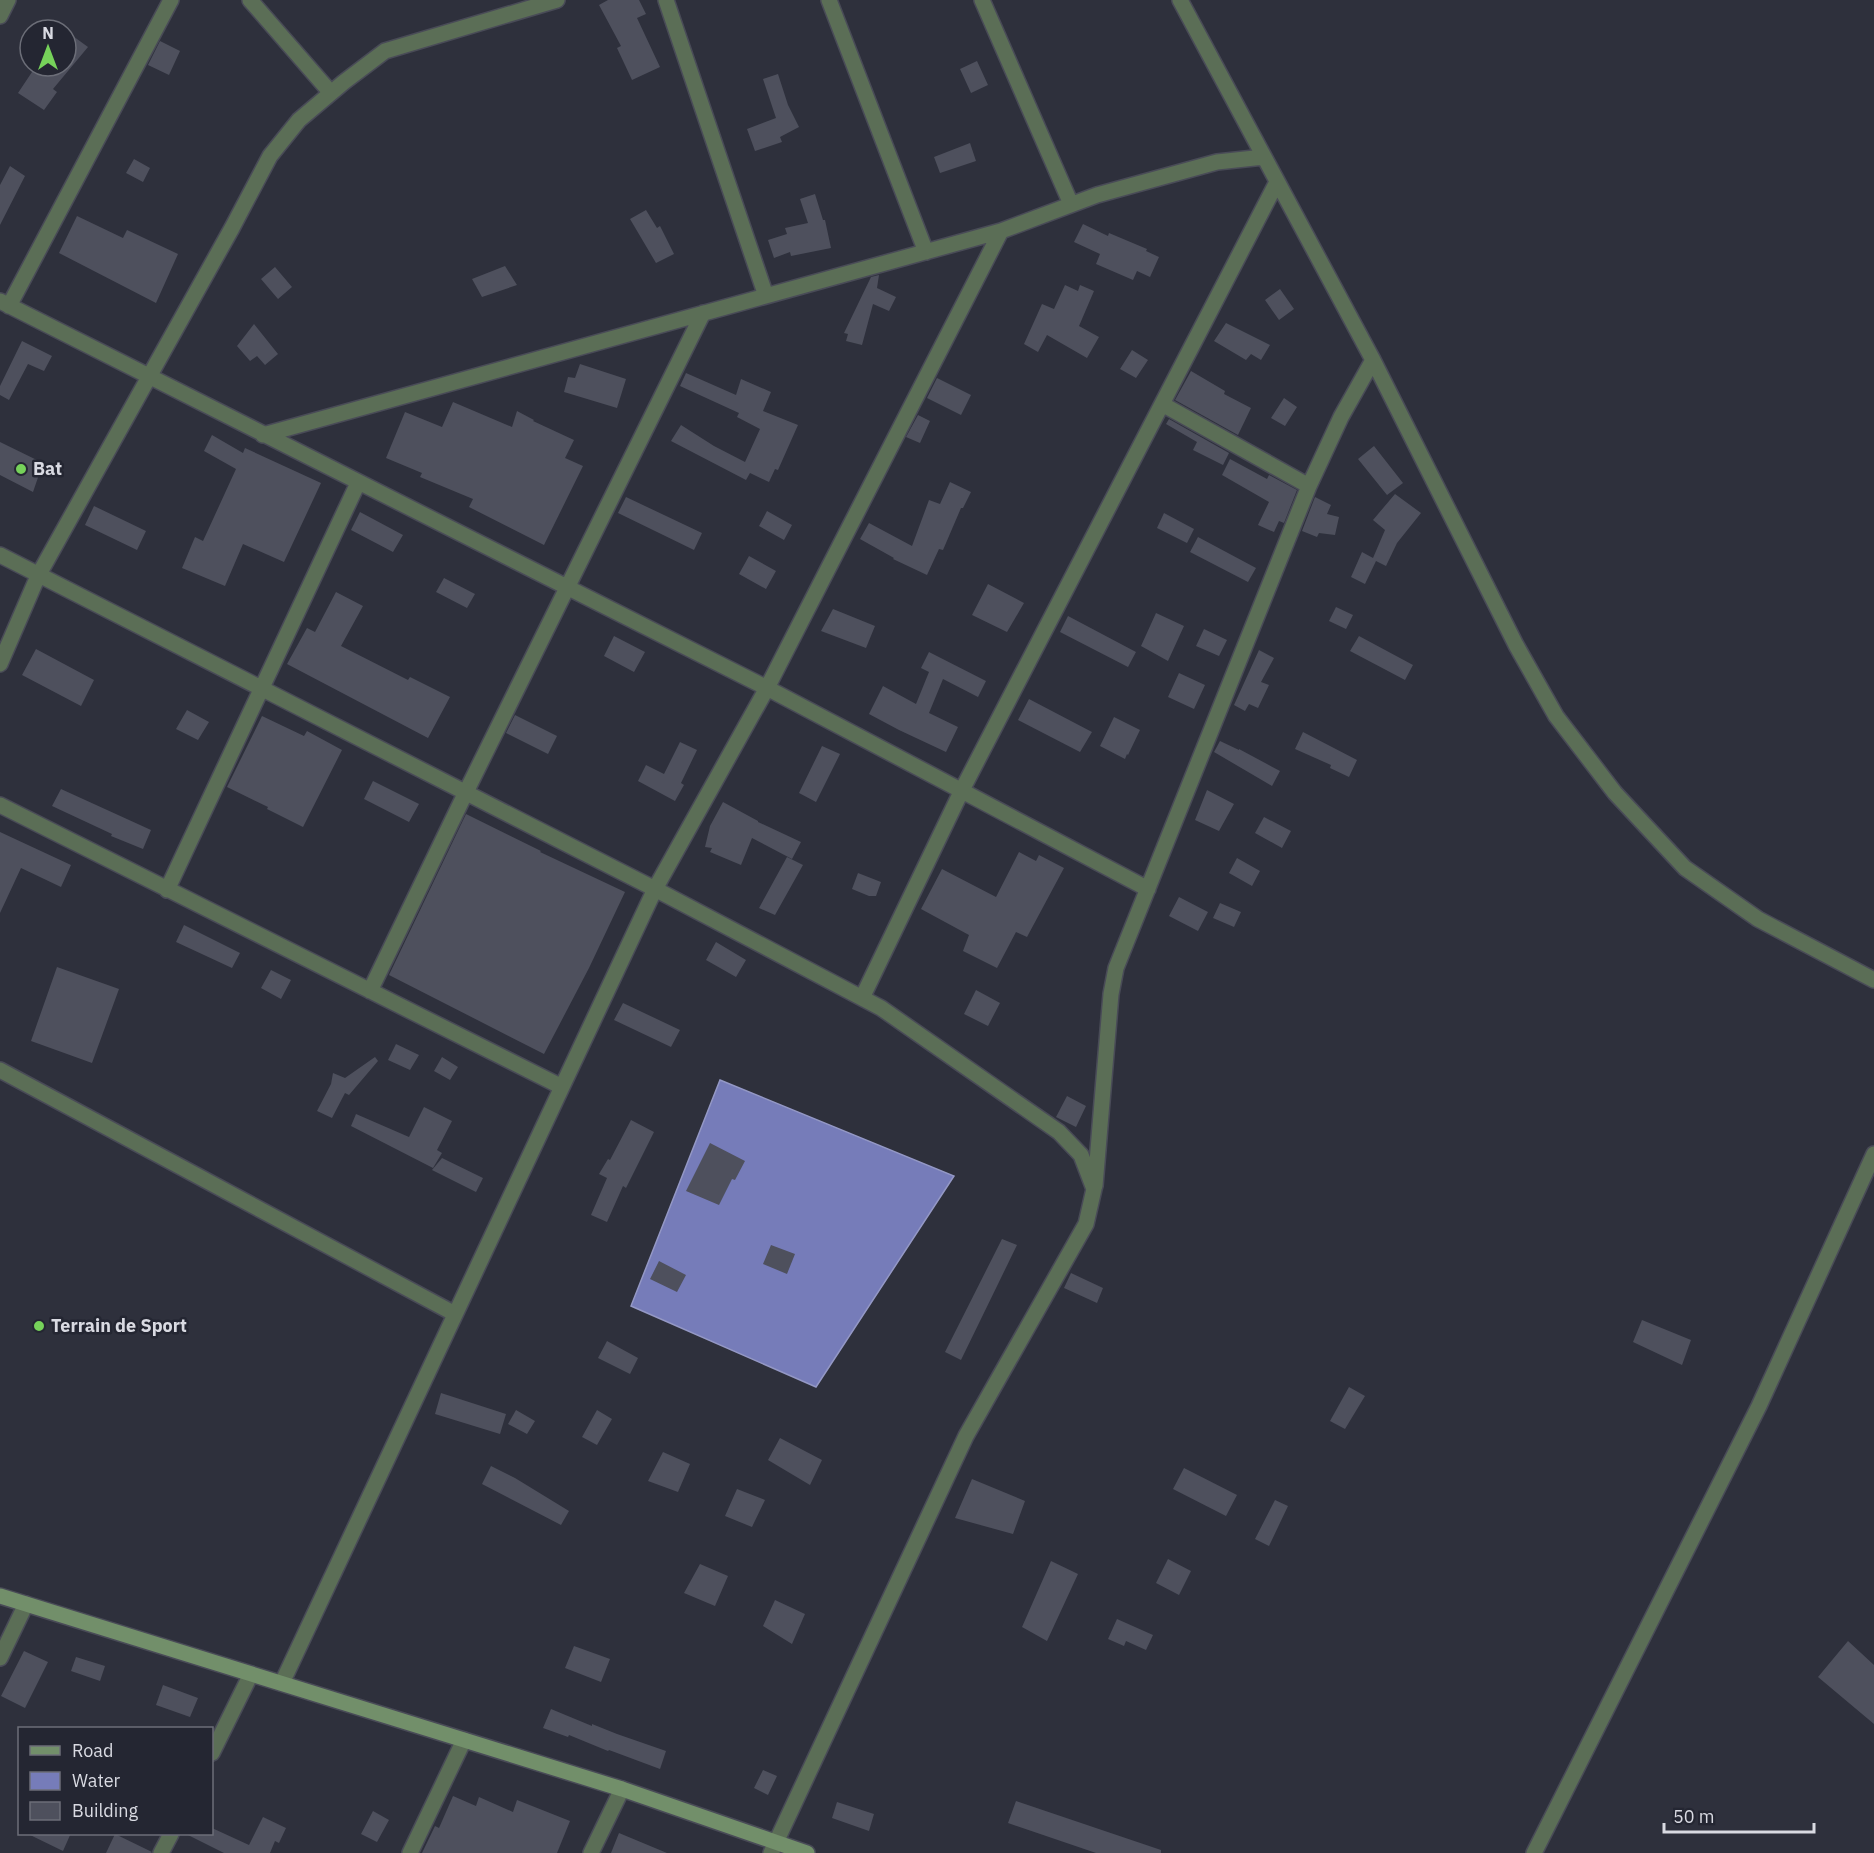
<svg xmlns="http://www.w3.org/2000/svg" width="1874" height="1853" viewBox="0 0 1874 1853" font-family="'IBM Plex Sans',sans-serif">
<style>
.water{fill:#767cb9;stroke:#9498c5;stroke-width:1.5}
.building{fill:#4e505d}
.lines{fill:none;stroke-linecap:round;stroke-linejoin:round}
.minor-casing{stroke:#494b57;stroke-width:18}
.secondary-casing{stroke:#494b57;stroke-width:18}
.minor{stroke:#5b6e56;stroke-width:15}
.secondary{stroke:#728f6a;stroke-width:15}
.poi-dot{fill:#76d25a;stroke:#242632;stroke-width:2}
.labels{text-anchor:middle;stroke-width:5;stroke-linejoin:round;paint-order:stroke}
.poi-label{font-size:18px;font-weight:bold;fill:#d9dae2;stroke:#242632;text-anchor:start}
</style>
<rect width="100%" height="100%" fill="#2e303c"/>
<!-- water -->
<path class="water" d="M 720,1080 L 954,1176 L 816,1387 L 631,1306 Z"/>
<!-- building -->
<path class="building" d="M 608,0 L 639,0 L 646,14 L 637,18 L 660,67 L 632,80 L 617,48 L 621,46 L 599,5 Z
M 66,31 L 88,47 L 53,89 L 57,92 L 44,110 L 18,93 L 36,66 L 66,66 Z
M 160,41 L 180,51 L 169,75 L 148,65 Z
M 977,61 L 988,85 L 971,93 L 960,69 Z
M 778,74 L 788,105 L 799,127 L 780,137 L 782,142 L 755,151 L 747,129 L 776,118 L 763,79 Z
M 970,143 L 976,161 L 940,173 L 934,157 Z
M 134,159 L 150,168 L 143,182 L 126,173 Z
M 10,166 L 25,176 L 0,225 L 0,185 Z
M 815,194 L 823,220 L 825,220 L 831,248 L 791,256 L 790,252 L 774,258 L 768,240 L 787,234 L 785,228 L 808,223 L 800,199 Z
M 646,210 L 657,228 L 660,226 L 674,254 L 656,263 L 630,219 Z
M 77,216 L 123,238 L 127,230 L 178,254 L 156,303 L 59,253 Z
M 1083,224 L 1108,236 L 1109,233 L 1147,249 L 1146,251 L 1159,257 L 1150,277 L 1137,271 L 1133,280 L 1096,264 L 1100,254 L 1074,242 Z
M 505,266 L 517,285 L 482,297 L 472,279 Z
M 275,267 L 292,287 L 278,299 L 261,279 Z
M 879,275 L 877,288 L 896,297 L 889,311 L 873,304 L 862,345 L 846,341 L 848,334 L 844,333 L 871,277 Z
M 1065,285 L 1078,291 L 1080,285 L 1094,291 L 1079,326 L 1099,337 L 1087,358 L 1047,335 L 1038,352 L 1024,344 L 1042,304 L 1054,309 Z
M 1280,289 L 1294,309 L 1279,320 L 1265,300 Z
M 1226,323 L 1270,345 L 1261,360 L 1251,354 L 1246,360 L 1214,341 Z
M 254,324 L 278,354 L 265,365 L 257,356 L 250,361 L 237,346 Z
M 22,341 L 52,356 L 44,371 L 28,364 L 9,400 L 0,395 L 0,386 Z
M 1132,350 L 1148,360 L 1136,378 L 1120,369 Z
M 580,364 L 626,379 L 617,408 L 564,392 L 568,377 L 575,378 Z
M 1191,371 L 1225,391 L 1224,394 L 1251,408 L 1238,435 L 1175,400 Z
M 686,373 L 736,395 L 741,379 L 771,392 L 763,411 L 798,425 L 778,470 L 775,469 L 769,482 L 750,473 L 746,480 L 671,441 L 681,425 L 714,446 L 745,462 L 760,429 L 737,417 L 739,413 L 680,386 Z
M 937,378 L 971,395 L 961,415 L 927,398 Z
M 1284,398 L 1297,407 L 1285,426 L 1271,418 Z
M 453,402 L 512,427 L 517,411 L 534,420 L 533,421 L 574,440 L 565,458 L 583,466 L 544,545 L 469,507 L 473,499 L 420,477 L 422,473 L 386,458 L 405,412 L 442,427 Z
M 918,415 L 930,421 L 920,443 L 906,437 Z
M 1169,419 L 1229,453 L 1223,465 L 1193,450 L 1197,442 L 1166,424 Z
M 212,435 L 243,453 L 245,448 L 321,483 L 284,562 L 243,544 L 225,586 L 182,568 L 195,537 L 203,541 L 236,469 L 204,451 Z
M 0,442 L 43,463 L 33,492 L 0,475 Z
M 1374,446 L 1403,483 L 1387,495 L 1358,459 Z
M 1230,459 L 1267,479 L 1269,475 L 1297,490 L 1284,523 L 1279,521 L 1274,532 L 1258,525 L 1269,502 L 1222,475 Z
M 950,482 L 971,492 L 963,508 L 961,508 L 943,550 L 939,549 L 927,575 L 893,559 L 894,558 L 860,539 L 869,523 L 912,546 L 929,500 L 940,504 Z
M 1395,494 L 1421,513 L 1397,543 L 1386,566 L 1376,561 L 1365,584 L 1351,577 L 1362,552 L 1373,558 L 1385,530 L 1373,520 Z
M 626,497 L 702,533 L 694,550 L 618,513 Z
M 1315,497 L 1331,505 L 1327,514 L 1339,517 L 1335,535 L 1319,533 L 1317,537 L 1302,531 Z
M 94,506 L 146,531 L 137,550 L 85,525 Z
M 767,511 L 792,525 L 784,540 L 759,526 Z
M 360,512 L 403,535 L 393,552 L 351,530 Z
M 1164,513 L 1194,529 L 1187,543 L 1157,528 Z
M 1198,537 L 1256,568 L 1248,582 L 1190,552 Z
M 749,556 L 776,571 L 766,589 L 739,574 Z
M 444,578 L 475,594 L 467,608 L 436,592 Z
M 988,584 L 1024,603 L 1007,632 L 972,615 Z
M 336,592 L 363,606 L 341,646 L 408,680 L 410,677 L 450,697 L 428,738 L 287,664 L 307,628 L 315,632 Z
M 1336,607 L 1353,615 L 1346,629 L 1329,621 Z
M 833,609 L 875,626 L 866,648 L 821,631 Z
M 1156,613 L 1184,626 L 1168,661 L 1141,646 Z
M 1068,616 L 1136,652 L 1128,667 L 1060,632 Z
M 1204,629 L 1227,640 L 1219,656 L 1196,646 Z
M 614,636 L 645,652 L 634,672 L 604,656 Z
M 1359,636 L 1413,665 L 1405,680 L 1350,651 Z
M 36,649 L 94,680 L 81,706 L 22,675 Z
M 1259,650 L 1274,658 L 1261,682 L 1269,685 L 1258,708 L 1249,704 L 1245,711 L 1234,705 Z
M 929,652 L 986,681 L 978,697 L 943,679 L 929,713 L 958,727 L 946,752 L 899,730 L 869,714 L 883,686 L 916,704 L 929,672 L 921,668 Z
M 1179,673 L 1205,685 L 1194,709 L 1168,697 Z
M 1029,699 L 1092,732 L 1080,752 L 1018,720 Z
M 187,710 L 209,722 L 198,740 L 176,729 Z
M 515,715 L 557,736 L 548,754 L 506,733 Z
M 262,716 L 304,736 L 307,731 L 342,750 L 303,827 L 267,809 L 268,807 L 227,787 Z
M 1114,717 L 1140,730 L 1128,755 L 1127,754 L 1125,759 L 1100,746 Z
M 1303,732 L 1357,760 L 1349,777 L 1330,768 L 1331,765 L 1295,749 Z
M 1220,741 L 1239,750 L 1239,749 L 1280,771 L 1272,786 L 1214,752 Z
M 680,742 L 697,750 L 681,783 L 684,785 L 675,801 L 638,781 L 646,765 L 664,774 Z
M 822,746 L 840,754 L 816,802 L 799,793 Z
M 373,781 L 419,804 L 409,822 L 364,799 Z
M 61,789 L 151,830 L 143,849 L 111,836 L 112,834 L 52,806 Z
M 1207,790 L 1234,804 L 1219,831 L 1195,820 Z
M 723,802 L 758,821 L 758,822 L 801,842 L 792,859 L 752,838 L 741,865 L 710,852 L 712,848 L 705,847 L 710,826 Z
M 466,814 L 541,851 L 540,852 L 625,892 L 589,968 L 544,1054 L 389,975 Z
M 1264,817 L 1291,831 L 1282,848 L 1255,833 Z
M 0,832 L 71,865 L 61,887 L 21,868 L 0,913 Z
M 1019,852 L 1036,861 L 1039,855 L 1064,868 L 1027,937 L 1016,932 L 997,968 L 963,951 L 969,935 L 921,909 L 942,869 L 996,897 Z
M 787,857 L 803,865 L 775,915 L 759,908 Z
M 1237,858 L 1260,871 L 1252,886 L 1229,873 Z
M 858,873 L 881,882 L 876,896 L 869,896 L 852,889 Z
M 1179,897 L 1208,912 L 1198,931 L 1169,916 Z
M 1220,903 L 1241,912 L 1234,927 L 1213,918 Z
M 184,925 L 240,953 L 232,968 L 176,942 Z
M 716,942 L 746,960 L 736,977 L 706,960 Z
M 57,967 L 119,989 L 92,1063 L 31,1041 Z
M 271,970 L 291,980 L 281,999 L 261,988 Z
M 976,990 L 1000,1003 L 988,1026 L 964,1014 Z
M 623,1003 L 680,1030 L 671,1047 L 614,1020 Z
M 396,1044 L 419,1055 L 410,1070 L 388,1060 Z
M 375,1057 L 378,1061 L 349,1095 L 345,1093 L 332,1118 L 317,1111 L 331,1084 L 333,1073 L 345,1078 Z
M 442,1057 L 458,1067 L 450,1080 L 434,1071 Z
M 1067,1096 L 1086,1106 L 1076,1127 L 1056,1117 Z
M 424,1107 L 452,1121 L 437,1150 L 442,1153 L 433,1168 L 351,1126 L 356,1114 L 409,1137 Z
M 631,1120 L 654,1132 L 626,1188 L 623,1186 L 607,1222 L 591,1215 L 607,1178 L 599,1174 L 608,1159 L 610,1160 Z
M 710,1143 L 745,1161 L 735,1180 L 732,1179 L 719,1205 L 686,1191 Z
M 442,1158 L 483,1178 L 476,1192 L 432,1170 Z
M 1002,1239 L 1017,1245 L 961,1360 L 945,1352 Z
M 771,1245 L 795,1254 L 787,1274 L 763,1264 Z
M 659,1261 L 686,1275 L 677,1292 L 650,1279 Z
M 1071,1273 L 1103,1288 L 1097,1303 L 1064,1288 Z
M 1642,1320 L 1691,1340 L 1682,1365 L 1633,1342 Z
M 607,1341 L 638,1358 L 630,1374 L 598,1358 Z
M 1349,1387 L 1365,1396 L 1345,1429 L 1330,1421 Z
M 441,1393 L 506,1414 L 500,1434 L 435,1414 Z
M 516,1410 L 535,1421 L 527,1434 L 508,1424 Z
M 597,1410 L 612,1419 L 597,1445 L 582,1437 Z
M 780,1438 L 822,1460 L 810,1485 L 768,1460 Z
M 663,1452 L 690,1464 L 678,1492 L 648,1481 Z
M 491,1466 L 515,1478 L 569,1511 L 561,1525 L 482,1484 Z
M 1184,1468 L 1237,1495 L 1226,1516 L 1173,1489 Z
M 972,1479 L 1025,1501 L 1013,1534 L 955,1518 Z
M 737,1489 L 765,1500 L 752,1527 L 725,1516 Z
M 1275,1500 L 1288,1506 L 1269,1546 L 1255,1539 Z
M 1168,1559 L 1191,1571 L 1179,1595 L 1156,1583 Z
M 1051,1561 L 1078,1574 L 1047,1641 L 1022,1627 Z
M 700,1564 L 728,1576 L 715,1606 L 684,1593 Z
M 775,1600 L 805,1614 L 792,1644 L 763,1626 Z
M 1117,1619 L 1153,1635 L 1146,1650 L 1126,1641 L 1124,1646 L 1108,1639 Z
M 1848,1641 L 1874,1665 L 1874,1724 L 1818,1677 Z
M 574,1646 L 610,1659 L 601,1682 L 565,1668 Z
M 24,1651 L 48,1662 L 25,1708 L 1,1696 Z
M 76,1657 L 105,1666 L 100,1681 L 71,1671 Z
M 163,1685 L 198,1698 L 190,1717 L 156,1705 Z
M 551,1709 L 592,1726 L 592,1724 L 617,1734 L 666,1751 L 660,1769 L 609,1750 L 608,1751 L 569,1735 L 568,1737 L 543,1728 Z
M 763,1770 L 777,1776 L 768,1795 L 754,1788 Z
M 453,1796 L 476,1806 L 479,1797 L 513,1812 L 517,1800 L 570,1821 L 557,1853 L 422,1853 L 435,1826 L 439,1828 Z
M 1016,1801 L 1161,1850 L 1161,1853 L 1096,1853 L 1008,1823 Z
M 837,1802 L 874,1814 L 869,1831 L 832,1818 Z
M 373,1811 L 389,1820 L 377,1842 L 361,1834 Z
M 263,1817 L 286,1828 L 279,1843 L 275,1841 L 270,1853 L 224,1853 L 184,1833 L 212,1833 L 212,1828 L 249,1845 Z
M 26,1833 L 71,1833 L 63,1851 Z
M 619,1833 L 667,1853 L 611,1853 Z
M 115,1834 L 152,1852 L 151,1853 L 106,1853 Z"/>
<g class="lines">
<defs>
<path id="minor" d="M 250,0 L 331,93
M 666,0 L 766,296
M 829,0 L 926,252
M 982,0 L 1071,204
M 1180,0 L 1373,360 L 1516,645 L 1556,716 L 1615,793 L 1685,868 L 1758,919 L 1874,980
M 0,16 L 8,0
M 0,301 L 767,688 L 1148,889
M 9,306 L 171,0
M 1162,404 L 1309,486
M 263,435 L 1001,231 L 1097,195 L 1217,162 L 1264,157
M 0,555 L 655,889 L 881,1008 L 1059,1132 L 1081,1155 L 1094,1189 L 1086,1224 L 966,1436 L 771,1853
M 0,664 L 38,576 L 232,228 L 270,156 L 299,120 L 344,82 L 385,51 L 557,0
M 0,805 L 562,1087
M 167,890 L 358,483
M 370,991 L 466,792 L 703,313
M 862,998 L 962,790 L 1277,182
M 0,1070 L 455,1314
M 1095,1186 L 1111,994 L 1116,968 L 1309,486 L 1341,417 L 1373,360
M 0,1658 L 26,1604
M 282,1683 L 655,889 L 767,688 L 1001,231
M 212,1753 L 251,1674
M 161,1853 L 171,1834
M 410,1853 L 464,1740
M 591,1853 L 622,1789
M 1534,1853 L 1759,1406 L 1874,1154"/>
<path id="secondary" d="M 0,1596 L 622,1789 L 807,1853"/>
</defs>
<!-- minor casing -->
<use href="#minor" class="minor-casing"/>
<!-- secondary casing -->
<use href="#secondary" class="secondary-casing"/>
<!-- minor -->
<use href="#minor" class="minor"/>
<!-- secondary -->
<use href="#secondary" class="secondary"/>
</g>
<!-- markers -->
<g class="poi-dot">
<circle cx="21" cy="469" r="6"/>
<circle cx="39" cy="1326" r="6"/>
</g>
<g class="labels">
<!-- poi labels -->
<g class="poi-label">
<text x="33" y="475">Bat</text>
<text x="51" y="1332">Terrain de Sport</text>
</g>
</g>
<!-- legend -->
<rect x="18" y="1727" width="195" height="108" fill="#242632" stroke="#6c6e78" stroke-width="1.5"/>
<rect x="30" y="1746" width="30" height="9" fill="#728f6a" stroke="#6c6e78" stroke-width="1.5"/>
<text x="72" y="1757" font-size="18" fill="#d9dae2">Road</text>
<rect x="30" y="1772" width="30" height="18" fill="#767cb9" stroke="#6c6e78" stroke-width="1.5"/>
<text x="72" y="1787" font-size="18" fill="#d9dae2">Water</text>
<rect x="30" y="1802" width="30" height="18" fill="#4e505d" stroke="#6c6e78" stroke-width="1.5"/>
<text x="72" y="1817" font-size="18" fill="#d9dae2">Building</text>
<!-- north arrow -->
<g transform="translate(48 48)"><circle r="28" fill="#242632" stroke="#6c6e78" stroke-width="1.5"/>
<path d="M0-4.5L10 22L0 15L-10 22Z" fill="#76d25a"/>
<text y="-9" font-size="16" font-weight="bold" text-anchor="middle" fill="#d9dae2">N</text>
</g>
<!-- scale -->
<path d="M1664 1823v9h150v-9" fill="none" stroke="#d9dae2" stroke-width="3"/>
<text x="1673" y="1823" font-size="18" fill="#d9dae2" stroke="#242632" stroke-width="4.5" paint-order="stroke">50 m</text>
</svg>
